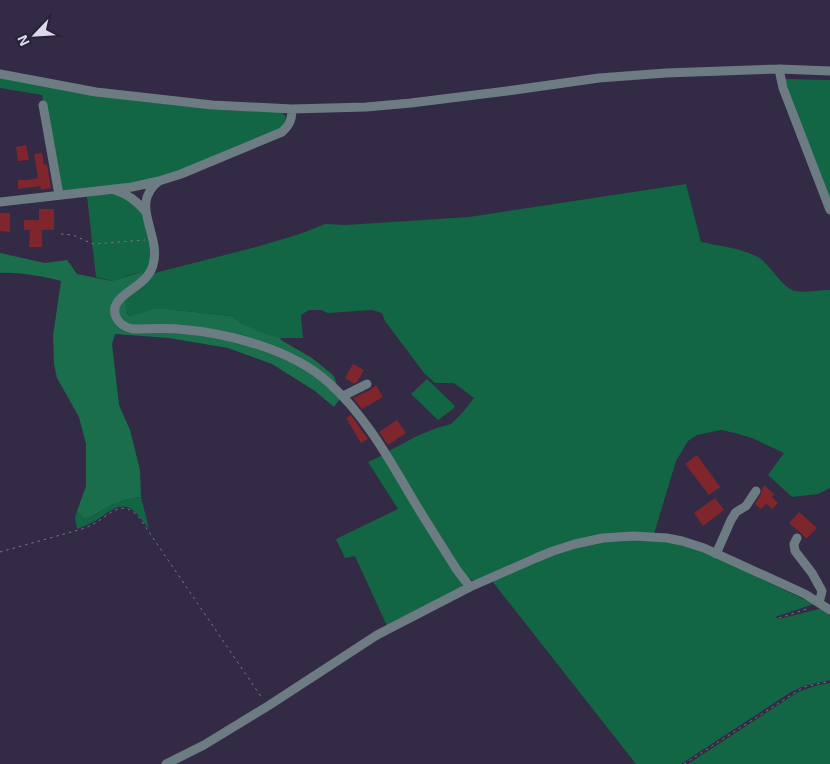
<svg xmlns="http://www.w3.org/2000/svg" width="830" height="764" viewBox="0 0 830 764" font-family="'Exo 2',sans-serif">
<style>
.green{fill:#126644}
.forest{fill:#1a6e4b}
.building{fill:#7e262c}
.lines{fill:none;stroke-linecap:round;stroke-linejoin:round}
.path{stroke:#7c748b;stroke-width:1;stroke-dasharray:2.5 4;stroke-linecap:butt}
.minor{stroke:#6c7c82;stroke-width:9}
</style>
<rect width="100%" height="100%" fill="#332a45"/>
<!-- green -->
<path class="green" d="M 0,77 L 104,97 L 219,110 L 281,112 L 285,116 L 286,120 L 280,130 L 170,175 L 147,181 L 61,192 L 42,95 L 0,88 Z
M 785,79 L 830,80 L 830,206 L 786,90 Z
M 686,184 L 701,242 C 720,246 741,248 758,257 C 770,264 783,289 795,291 C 806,293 819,290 830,290 L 830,488 L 818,494 L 792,497 L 768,475 L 784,453 L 752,438 L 735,433 L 721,430 L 697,435 L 688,441 L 676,461 L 654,534 L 606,534 L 475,581 L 467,578 L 387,452 L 417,436 L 437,428 L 451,424 L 463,412 L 474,398 L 454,383 L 435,383 L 424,373 L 385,321 L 382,313 L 372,310 L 328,313 L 321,310 L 309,310 L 301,315 L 303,338 L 280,338 L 271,337 L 243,324 L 231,316 L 166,309 L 143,312 L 131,316 L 126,312 L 122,299 L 151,274 L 256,247 L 300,234 L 325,224 L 346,225 L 469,217 Z
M 114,193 L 128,199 L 140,209 L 150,234 L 151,264 L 140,280 L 144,271 L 129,275 L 113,281 L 96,277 L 87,196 Z
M 427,379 L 455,406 L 453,409 L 438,420 L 411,394 Z
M 383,455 L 462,583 L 462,589 L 387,626 L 355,556 L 345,558 L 336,539 L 398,509 L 368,462 Z
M 141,497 L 149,529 C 144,523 140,516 134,511 C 120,499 107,514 95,521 C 89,524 83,527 77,529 L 75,518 L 77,511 L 83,518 L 87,519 C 106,508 118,499 141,497 Z
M 613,540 L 656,540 L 685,546 L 705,552 L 814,604 L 775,617 L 779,619 L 823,608 L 830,616 L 830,680 L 804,686 L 791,692 L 681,764 L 636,764 L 492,581 L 545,557 L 571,548 Z
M 830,683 L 830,764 L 688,764 L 798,692 L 818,685 Z"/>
<!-- forest -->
<path class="forest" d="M 0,253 L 45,263 L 67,260 L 77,274 L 112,281 L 144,271 L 140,280 L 122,299 C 127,303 127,306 126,312 L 130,316 L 154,309 L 166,309 L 231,316 L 243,324 L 271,336 L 280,338 L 281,340 L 312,358 L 334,376 L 341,397 L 334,407 L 315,391 L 272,364 L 228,348 L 169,338 L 115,334 L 112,344 L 119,405 L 130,430 L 140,470 L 141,497 C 118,499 106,508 87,519 L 83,518 L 77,511 L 86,486 L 86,444 L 79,417 L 57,378 L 54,364 L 53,336 L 61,281 C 41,276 20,272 0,273 Z"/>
<!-- building -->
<path class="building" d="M 26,145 L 29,160 L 18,161 L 16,147 Z
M 42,153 L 44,165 L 47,164 L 51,188 L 41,190 L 40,186 L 18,189 L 18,180 L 27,180 L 38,178 L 34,154 Z
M 39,209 L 54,209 L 54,230 L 42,230 L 42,247 L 29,247 L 30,230 L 24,230 L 24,220 L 39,220 Z
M 0,213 L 10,213 L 10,232 L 0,231 Z
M 353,364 L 364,370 L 357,382 L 354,384 L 345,378 Z
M 376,385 L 383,397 L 362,409 L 353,398 L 370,390 Z
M 351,415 L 368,439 L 361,443 L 346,418 Z
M 397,420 L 406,433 L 388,445 L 379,432 Z
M 697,455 L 720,487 L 709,495 L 685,464 Z
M 764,485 L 774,494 L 772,497 L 778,503 L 772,509 L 766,504 L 761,509 L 755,504 L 761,494 L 762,489 Z
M 715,498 L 724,510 L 703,526 L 694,513 Z
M 799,512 L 817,528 L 806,539 L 802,534 L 789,523 Z"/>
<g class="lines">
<!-- path -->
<path class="path" d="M 61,234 L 73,235 L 93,244 L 145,240
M 0,552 L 82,529 C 88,527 94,524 100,520 C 109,514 120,503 132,511 C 139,515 144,525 149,532 L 262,698
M 779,618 L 810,608
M 684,764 L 796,692 L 804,687 L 830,681"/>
<!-- minor -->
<path class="minor" d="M 779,69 L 783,88 L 830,210
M 0,74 L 96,92 L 141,97 L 212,105 L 292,109 L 366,107 L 411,103 L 507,91 L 599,78 L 666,73 L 779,69 L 830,71
M 43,105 L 59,195
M 159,181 C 128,205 162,234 153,265 C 148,282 132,287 121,298 C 108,311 117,326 133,329 C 148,329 163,328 178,329 C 228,333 292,349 329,383 C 366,416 390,461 415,503 C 429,526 443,548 457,570 L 470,587
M 115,190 C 127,194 137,201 145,211
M 0,202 L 132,187 L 159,181 L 181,174 L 282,132 C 290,125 292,119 292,109
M 343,396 L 367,384
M 797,538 L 794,544 L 795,551 L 812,573 L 822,591 L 819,603
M 716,554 L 731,520 L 736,512 L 746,506 L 756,491
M 166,764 L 204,745 L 268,706 L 377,635 L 470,587 L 536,558 L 553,551 L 575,544 L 603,538 L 633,536 L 667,538 L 682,541 L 704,548 L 805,594 L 830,610"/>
</g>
<!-- north arrow -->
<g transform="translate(35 35) rotate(245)" stroke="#29213a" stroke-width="4" paint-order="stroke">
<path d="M0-4L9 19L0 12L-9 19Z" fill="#ded9ea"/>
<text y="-8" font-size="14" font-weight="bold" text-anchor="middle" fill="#ded9ea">N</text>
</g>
</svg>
